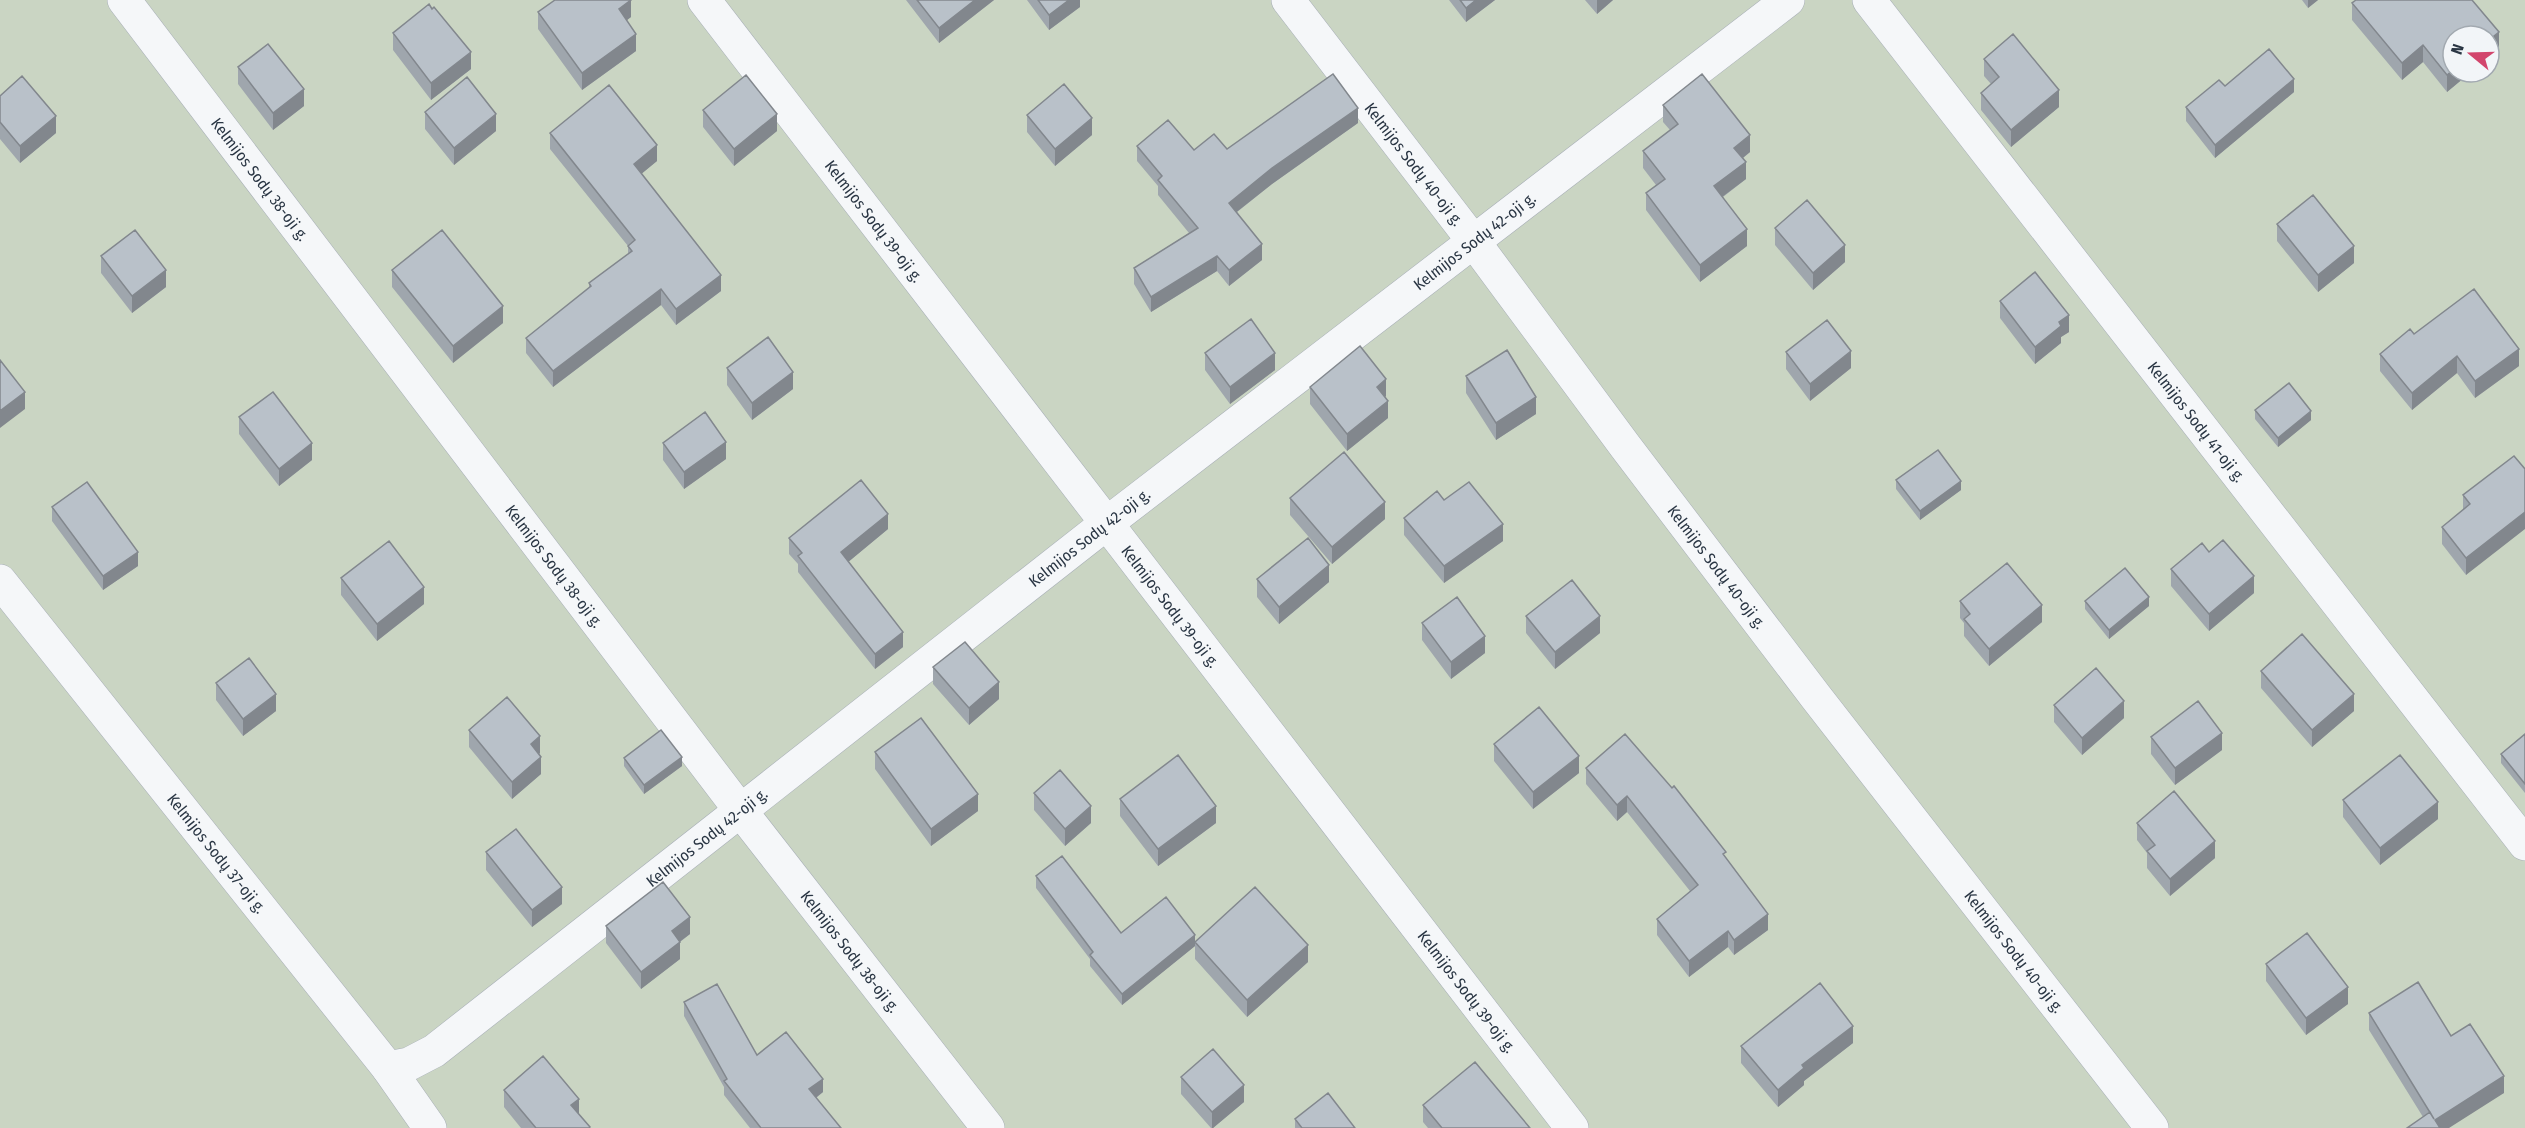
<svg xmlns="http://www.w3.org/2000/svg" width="2525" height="1128" viewBox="0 0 2525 1128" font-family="'Fira Sans Condensed',sans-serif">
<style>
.green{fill:#cad5c3;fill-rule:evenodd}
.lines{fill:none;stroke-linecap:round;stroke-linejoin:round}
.minor-casing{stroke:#a7aeb6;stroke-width:34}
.minor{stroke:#f5f7f9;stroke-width:33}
.wall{fill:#9fa6ad}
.shaded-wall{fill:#82878d}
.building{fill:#b9c1c9;stroke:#82878d;stroke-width:1.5}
.labels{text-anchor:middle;stroke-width:6;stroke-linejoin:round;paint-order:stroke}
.street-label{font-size:16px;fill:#2a3644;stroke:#f2f5f8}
</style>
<rect width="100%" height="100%" fill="#e2e7eb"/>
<!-- green -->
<path class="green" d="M 0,0 L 2525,0 L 2525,1128 L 0,1128 ZM 2453,36 L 2489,36 L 2489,72 L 2453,72 Z"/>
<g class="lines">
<defs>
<g id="minor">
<path id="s1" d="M 124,0 L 740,810 L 988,1128"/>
<path id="s2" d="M 704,0 L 1572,1128"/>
<path id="s3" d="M 1288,0 L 1474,242 L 1625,446 L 1816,697 L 2152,1128"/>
<path id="s4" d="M 1869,0 L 2525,844"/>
<path id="s5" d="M 0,581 L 388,1068 L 430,1128"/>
<path id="s6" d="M 388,1068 L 409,1064 L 434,1051 L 1107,523 L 1788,0"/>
</g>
</defs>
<!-- minor casing -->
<use href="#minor" class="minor-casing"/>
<!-- minor -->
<use href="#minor" class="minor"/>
</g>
<!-- wall -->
<path class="wall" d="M 906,0 L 994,0 L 939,43 Z
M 1027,0 L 1080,0 L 1080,7 L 1049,30 Z
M 1449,0 L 1495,0 L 1466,22 Z
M 1585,0 L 1613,0 L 1597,14 Z
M 2302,0 L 2318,0 L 2308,8 Z
M 2352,3 L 2499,49 L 2453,72 L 2471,72 L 2447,92 L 2423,62 L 2402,80 L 2352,20 Z
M 538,12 L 631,17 L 627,20 L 636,51 L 582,90 L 538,29 Z
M 393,33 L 471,69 L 431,100 L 393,50 Z
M 1984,59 L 2059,107 L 2011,147 L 1981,110 L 1981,93 L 1991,84 L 1984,76 Z
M 238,67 L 304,106 L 273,130 L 238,84 Z
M 2225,86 L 2294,92 L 2215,158 L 2186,121 L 2186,107 Z
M 0,96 L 56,133 L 20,163 L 0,139 Z
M 1663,105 L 1750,152 L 1743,158 L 1746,179 L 1723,197 L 1747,246 L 1700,282 L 1646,210 L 1646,193 L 1656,185 L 1643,168 L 1643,151 L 1670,130 L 1663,122 Z
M 703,110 L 777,131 L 734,166 L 703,127 Z
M 425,112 L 496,131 L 454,165 L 425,129 Z
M 1027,115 L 1092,135 L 1055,166 L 1027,132 Z
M 1358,123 L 1272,184 L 1237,212 L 1262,260 L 1229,286 L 1217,271 L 1151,312 L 1134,284 L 1134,268 L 1189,233 L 1158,195 L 1158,186 L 1137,161 L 1137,146 L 1194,150 L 1227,149 Z
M 550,133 L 657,161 L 641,174 L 721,291 L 676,325 L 661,305 L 553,387 L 526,353 L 526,338 L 589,288 L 589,283 L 628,254 L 628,246 L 550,149 Z
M 2277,224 L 2354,263 L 2318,292 L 2277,241 Z
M 1775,228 L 1845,262 L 1813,290 L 1775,245 Z
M 101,256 L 166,287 L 132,313 L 101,273 Z
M 392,270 L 503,323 L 453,363 L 392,287 Z
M 2000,301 L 2069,332 L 2061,337 L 2061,343 L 2035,364 L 2000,318 Z
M 2414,334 L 2519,366 L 2475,398 L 2457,373 L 2412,410 L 2380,371 L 2380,354 Z
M 1786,352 L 1851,368 L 1810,401 L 1786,369 Z
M 1205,353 L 1275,370 L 1230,404 L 1205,370 Z
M 727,368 L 793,389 L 752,420 L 727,385 Z
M 1466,376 L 1536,414 L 1496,440 L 1466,393 Z
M 1310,387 L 1386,396 L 1385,397 L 1388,418 L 1347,451 L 1310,404 Z
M 2255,410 L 2311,420 L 2278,447 L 2255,419 Z
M 239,417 L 312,460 L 279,486 L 239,434 Z
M 663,443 L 726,459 L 684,489 L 663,460 Z
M 2525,469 L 2466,575 L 2442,544 L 2442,527 L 2463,510 L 2463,495 Z
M 1896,480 L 1961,490 L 1920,520 L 1896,489 Z
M 1290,498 L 1385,519 L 1332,564 L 1290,515 Z
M 1444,500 L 1503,541 L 1444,583 L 1404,535 L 1404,518 Z
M 52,507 L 138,566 L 103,590 L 52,521 Z
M 888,529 L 848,562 L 903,647 L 875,669 L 798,572 L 798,564 L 789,554 L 789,538 Z
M 2209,552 L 2254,593 L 2209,631 L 2171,586 L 2171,569 Z
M 341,578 L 424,604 L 377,641 L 341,595 Z
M 1257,579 L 1329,582 L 1279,624 L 1257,597 Z
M 1960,601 L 2042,622 L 1989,666 L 1964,636 L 1964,623 L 1960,618 Z
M 2085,601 L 2149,606 L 2109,639 L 2085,609 Z
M 1526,616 L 1600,633 L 1555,669 L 1526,633 Z
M 1422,623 L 1485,653 L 1451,679 L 1422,640 Z
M 933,667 L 999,699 L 969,725 L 933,684 Z
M 2261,671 L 2354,711 L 2312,747 L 2261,688 Z
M 216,683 L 276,711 L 243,736 L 216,700 Z
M 2054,705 L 2124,718 L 2082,755 L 2054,722 Z
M 469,730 L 540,753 L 539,754 L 541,774 L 512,799 L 469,747 Z
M 2525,734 L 2525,793 L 2501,763 L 2501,754 Z
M 2151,737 L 2222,750 L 2175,785 L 2151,754 Z
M 1494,744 L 1579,773 L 1533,809 L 1494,761 Z
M 875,752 L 978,811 L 931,846 L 875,769 Z
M 624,758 L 682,766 L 644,794 L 624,766 Z
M 1586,768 L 1726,859 L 1768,930 L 1734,955 L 1728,947 L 1689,977 L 1657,935 L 1657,919 L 1690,891 L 1627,812 L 1617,821 L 1586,784 Z
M 1034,793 L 1091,823 L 1065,846 L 1034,810 Z
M 1120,799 L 1216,823 L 1158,866 L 1120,816 Z
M 2343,800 L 2438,819 L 2380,865 L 2343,817 Z
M 2137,823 L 2215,858 L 2170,896 L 2147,868 L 2147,853 L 2137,840 Z
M 486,852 L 562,904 L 532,927 L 486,870 Z
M 1036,876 L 1121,933 L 1195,942 L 1308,962 L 1247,1017 L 1195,959 L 1195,946 L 1122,1005 L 1090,966 L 1090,959 L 1036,888 Z
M 606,926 L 690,934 L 680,942 L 680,959 L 641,989 L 606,943 Z
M 2266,964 L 2348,1004 L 2306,1035 L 2266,981 Z
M 684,1002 L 757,1055 L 823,1092 L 816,1098 L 841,1128 L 750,1128 L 724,1095 L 724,1087 L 684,1016 Z
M 2369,1013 L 2451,1036 L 2504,1093 L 2423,1117 L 2369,1030 Z
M 1853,1043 L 1804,1081 L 1804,1085 L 1778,1107 L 1741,1063 L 1741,1046 Z
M 1181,1077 L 1244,1102 L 1213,1128 L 1211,1128 L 1181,1094 Z
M 504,1090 L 579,1114 L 590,1128 L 521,1128 L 504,1107 Z
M 1423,1105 L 1530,1128 L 1428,1128 L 1423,1122 Z
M 1295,1119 L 1355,1128 L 1295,1128 Z"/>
<!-- shaded-wall -->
<path class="shaded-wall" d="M 631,0 L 631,17 L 619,26 L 619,9 Z
M 975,0 L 994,0 L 939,43 L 939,28 Z
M 1069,0 L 1080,0 L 1080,7 L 1049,30 L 1049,15 Z
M 1476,0 L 1495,0 L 1466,22 L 1466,8 Z
M 1597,0 L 1613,0 L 1597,14 Z
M 2308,0 L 2318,0 L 2308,8 Z
M 2499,32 L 2499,49 L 2489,57 L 2489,40 Z
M 636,34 L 636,51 L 582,90 L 582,73 Z
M 2423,45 L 2423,62 L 2402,80 L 2402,63 Z
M 471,52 L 471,69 L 431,100 L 431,83 Z
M 2453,70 L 2453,72 L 2471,72 L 2447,92 L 2447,75 Z
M 2294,79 L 2294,92 L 2215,158 L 2215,145 Z
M 304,89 L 304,106 L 273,130 L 273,113 Z
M 2059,90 L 2059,107 L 2011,147 L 2011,130 Z
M 1358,108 L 1358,123 L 1272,184 L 1229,218 L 1229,203 L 1272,168 Z
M 496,114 L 496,131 L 454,165 L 454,148 Z
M 777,114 L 777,131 L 734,166 L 734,149 Z
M 56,116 L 56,133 L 20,163 L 20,146 Z
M 1092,118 L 1092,135 L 1055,166 L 1055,149 Z
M 1750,135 L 1750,152 L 1734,165 L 1734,148 Z
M 657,145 L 657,161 L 634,180 L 634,164 Z
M 1746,162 L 1746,179 L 1714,203 L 1714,186 Z
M 1747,229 L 1747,246 L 1700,282 L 1700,265 Z
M 1262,244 L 1262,260 L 1229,286 L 1229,270 Z
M 1845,245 L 1845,262 L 1813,290 L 1813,273 Z
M 2354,246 L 2354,263 L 2318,292 L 2318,275 Z
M 1217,256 L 1217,271 L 1151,312 L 1151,297 Z
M 166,270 L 166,287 L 132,313 L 132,296 Z
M 721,275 L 721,291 L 676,325 L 676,309 Z
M 661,289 L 661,305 L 553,387 L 553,371 Z
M 503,306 L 503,323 L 453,363 L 453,346 Z
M 2069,315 L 2069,332 L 2061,337 L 2061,343 L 2035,364 L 2035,347 L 2059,322 Z
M 2519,349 L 2519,366 L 2475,398 L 2475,381 Z
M 1851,351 L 1851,368 L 1810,401 L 1810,384 Z
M 1275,353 L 1275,370 L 1230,404 L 1230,387 Z
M 2457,356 L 2457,373 L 2412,410 L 2412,393 Z
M 793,372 L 793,389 L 752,420 L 752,403 Z
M 1386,379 L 1386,396 L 1377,404 L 1377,387 Z
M 25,392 L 25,409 L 0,428 L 0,411 Z
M 1536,397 L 1536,414 L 1496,440 L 1496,423 Z
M 1388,401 L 1388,418 L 1347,451 L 1347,434 Z
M 2311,411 L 2311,420 L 2278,447 L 2278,438 Z
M 726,442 L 726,459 L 684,489 L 684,472 Z
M 312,443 L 312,460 L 279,486 L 279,469 Z
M 1961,481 L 1961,490 L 1920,520 L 1920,511 Z
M 1385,502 L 1385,519 L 1332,564 L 1332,547 Z
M 2525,512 L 2525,529 L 2466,575 L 2466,558 Z
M 888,514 L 888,529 L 841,568 L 841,552 Z
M 1503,524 L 1503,541 L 1444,583 L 1444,566 Z
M 138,552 L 138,566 L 103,590 L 103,576 Z
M 1329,565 L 1329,582 L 1279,624 L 1279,607 Z
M 2254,576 L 2254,593 L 2209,631 L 2209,614 Z
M 424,587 L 424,604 L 377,641 L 377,624 Z
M 2149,597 L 2149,606 L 2109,639 L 2109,630 Z
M 2042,605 L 2042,622 L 1989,666 L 1989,649 Z
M 1600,616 L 1600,633 L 1555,669 L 1555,652 Z
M 903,632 L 903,647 L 875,669 L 875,654 Z
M 1485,636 L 1485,653 L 1451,679 L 1451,662 Z
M 999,682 L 999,699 L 969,725 L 969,708 Z
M 276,694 L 276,711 L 243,736 L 243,719 Z
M 2354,694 L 2354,711 L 2312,747 L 2312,730 Z
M 2124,701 L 2124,718 L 2082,755 L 2082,738 Z
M 2222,733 L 2222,750 L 2175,785 L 2175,768 Z
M 540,736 L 540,753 L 531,761 L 531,744 Z
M 1579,756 L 1579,773 L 1533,809 L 1533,792 Z
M 541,757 L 541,774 L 512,799 L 512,782 Z
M 682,757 L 682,766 L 644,794 L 644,785 Z
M 978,794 L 978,811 L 931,846 L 931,829 Z
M 1627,796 L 1627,812 L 1617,821 L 1617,805 Z
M 2438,802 L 2438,819 L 2380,865 L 2380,848 Z
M 1091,806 L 1091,823 L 1065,846 L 1065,829 Z
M 1216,806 L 1216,823 L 1158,866 L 1158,849 Z
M 2215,841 L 2215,858 L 2170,896 L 2170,879 Z
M 562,887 L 562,904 L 532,927 L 532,910 Z
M 1768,914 L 1768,930 L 1734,955 L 1734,940 Z
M 690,917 L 690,934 L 678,943 L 680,942 L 680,959 L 641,989 L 641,972 L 672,931 Z
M 1728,931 L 1728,947 L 1689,977 L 1689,961 Z
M 1195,935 L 1195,946 L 1122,1005 L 1122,994 Z
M 1308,945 L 1308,962 L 1247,1017 L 1247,1000 Z
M 2348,987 L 2348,1004 L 2306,1035 L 2306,1018 Z
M 1853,1026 L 1853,1043 L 1804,1081 L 1804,1085 L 1778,1107 L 1778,1090 L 1802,1065 Z
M 2504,1076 L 2504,1093 L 2449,1128 L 2435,1128 L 2435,1120 Z
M 823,1079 L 823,1092 L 809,1103 L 809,1089 Z
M 1244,1085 L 1244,1102 L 1213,1128 L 1212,1128 L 1212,1112 Z
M 579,1099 L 579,1116 L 571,1105 Z"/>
<!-- building -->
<path class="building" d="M 555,0 L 631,0 L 619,9 L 636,34 L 582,73 L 538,12 Z
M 917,0 L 975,0 L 939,28 Z
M 1038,0 L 1069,0 L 1049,15 Z
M 1460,0 L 1476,0 L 1466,8 Z
M 2356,0 L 2472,0 L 2499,32 L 2489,40 L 2489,36 L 2453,36 L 2453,70 L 2447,75 L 2423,45 L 2402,63 L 2352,3 Z
M 429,4 L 432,9 L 434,7 L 471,52 L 431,83 L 393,33 Z
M 2013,34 L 2059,90 L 2011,130 L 1981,93 L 1999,77 L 1984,59 Z
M 268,44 L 304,89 L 273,113 L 238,67 Z
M 2269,49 L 2294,79 L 2215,145 L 2186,107 L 2219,80 L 2225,86 Z
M 1333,74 L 1358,108 L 1272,168 L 1229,203 L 1262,244 L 1229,270 L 1217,256 L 1151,297 L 1134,268 L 1198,228 L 1158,180 L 1162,176 L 1137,146 L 1168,120 L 1194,150 L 1214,134 L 1227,149 Z
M 1702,74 L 1750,135 L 1734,148 L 1746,162 L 1714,186 L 1747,229 L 1700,265 L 1646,193 L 1665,179 L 1643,151 L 1678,124 L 1663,105 Z
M 746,75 L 777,114 L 734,149 L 703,110 Z
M 22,76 L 56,116 L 20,146 L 0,122 L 0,96 Z
M 467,77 L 496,114 L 454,148 L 425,112 Z
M 1064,84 L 1092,118 L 1055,149 L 1027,115 Z
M 609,85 L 657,145 L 634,164 L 721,275 L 676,309 L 661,289 L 553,371 L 526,338 L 591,286 L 589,283 L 632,251 L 628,246 L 635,240 L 550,133 Z
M 2313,195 L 2354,246 L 2318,275 L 2277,224 Z
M 1807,200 L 1845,245 L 1813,273 L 1775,228 Z
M 135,230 L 166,270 L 132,296 L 101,256 Z
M 442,230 L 503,306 L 453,346 L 392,270 Z
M 2035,272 L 2069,315 L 2059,322 L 2061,326 L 2035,347 L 2000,301 Z
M 2474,289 L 2519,349 L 2475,381 L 2457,356 L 2412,393 L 2380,354 L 2410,329 L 2414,334 Z
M 1251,319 L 1275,353 L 1230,387 L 1205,353 Z
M 1827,320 L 1851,351 L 1810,384 L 1786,352 Z
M 768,337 L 793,372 L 752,403 L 727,368 Z
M 1360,346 L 1386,379 L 1377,387 L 1388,401 L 1347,434 L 1310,387 Z
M 1507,350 L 1536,397 L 1496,423 L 1466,376 Z
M 0,360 L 25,392 L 0,411 Z
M 2289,383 L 2311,411 L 2278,438 L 2255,410 Z
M 273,392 L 312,443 L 279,469 L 239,417 Z
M 705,412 L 726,442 L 684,472 L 663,443 Z
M 1938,450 L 1961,481 L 1920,511 L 1896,480 Z
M 1344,452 L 1385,502 L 1332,547 L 1290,498 Z
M 2514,456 L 2525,469 L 2525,512 L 2466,558 L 2442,527 L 2470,504 L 2463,495 Z
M 861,480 L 888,514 L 841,552 L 903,632 L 875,654 L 798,556 L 802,553 L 789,538 Z
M 87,482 L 138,552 L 103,576 L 52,507 Z
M 1469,482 L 1503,524 L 1444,566 L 1404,518 L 1437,491 L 1444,500 Z
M 1308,538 L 1329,565 L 1279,607 L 1257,579 Z
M 2223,540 L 2254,576 L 2209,614 L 2171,569 L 2202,543 L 2209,552 Z
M 389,541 L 424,587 L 377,624 L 341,578 Z
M 2007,563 L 2042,605 L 1989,649 L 1964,619 L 1970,614 L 1960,601 Z
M 2125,568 L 2149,597 L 2109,630 L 2085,601 Z
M 1572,580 L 1600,616 L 1555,652 L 1526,616 Z
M 1457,597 L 1485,636 L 1451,662 L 1422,623 Z
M 2302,634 L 2354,694 L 2312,730 L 2261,671 Z
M 965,642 L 999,682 L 969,708 L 933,667 Z
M 249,658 L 276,694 L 243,719 L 216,683 Z
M 2096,668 L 2124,701 L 2082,738 L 2054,705 Z
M 507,697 L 540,736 L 531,744 L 541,757 L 512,782 L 469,730 Z
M 2198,701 L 2222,733 L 2175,768 L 2151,737 Z
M 1539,707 L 1579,756 L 1533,792 L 1494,744 Z
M 921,718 L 978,794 L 931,829 L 875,752 Z
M 661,730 L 682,757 L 644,785 L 624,758 Z
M 1625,734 L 1672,788 L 1674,786 L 1726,852 L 1723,854 L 1768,914 L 1734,940 L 1728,931 L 1689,961 L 1657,919 L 1698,885 L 1627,796 L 1617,805 L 1586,768 Z
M 2525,734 L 2525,784 L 2501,754 Z
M 1178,755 L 1216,806 L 1158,849 L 1120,799 Z
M 2400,755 L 2438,802 L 2380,848 L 2343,800 Z
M 1060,770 L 1091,806 L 1065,829 L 1034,793 Z
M 2174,791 L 2215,841 L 2170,879 L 2147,851 L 2155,845 L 2137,823 Z
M 516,829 L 562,887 L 532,910 L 486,852 Z
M 1062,856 L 1121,933 L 1166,897 L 1195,935 L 1122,994 L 1090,955 L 1093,952 L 1036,876 Z
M 663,882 L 690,917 L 672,931 L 680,942 L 641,972 L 606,926 Z
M 1255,887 L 1308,945 L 1247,1000 L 1195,942 Z
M 2307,933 L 2348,987 L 2306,1018 L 2266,964 Z
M 2418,982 L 2451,1036 L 2470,1024 L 2504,1076 L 2435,1120 L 2440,1128 L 2407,1128 L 2430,1112 L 2434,1119 L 2369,1013 Z
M 1820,983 L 1853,1026 L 1802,1065 L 1804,1068 L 1778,1090 L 1741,1046 Z
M 717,984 L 757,1055 L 786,1032 L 823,1079 L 809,1089 L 841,1128 L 761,1128 L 724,1081 L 727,1079 L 684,1002 Z
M 1213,1049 L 1244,1085 L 1212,1112 L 1181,1077 Z
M 543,1056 L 579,1099 L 571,1105 L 590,1127 L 589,1128 L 536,1128 L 504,1090 Z
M 1475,1062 L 1530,1128 L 1442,1128 L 1423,1105 Z
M 1328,1093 L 1355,1128 L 1302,1128 L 1295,1119 Z"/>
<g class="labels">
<!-- street labels -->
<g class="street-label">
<text dy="6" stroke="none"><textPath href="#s3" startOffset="207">Kelmijos Sodų 40-oji g.</textPath></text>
<text dy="6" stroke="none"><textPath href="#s1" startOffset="225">Kelmijos Sodų 38-oji g.</textPath></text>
<text dy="6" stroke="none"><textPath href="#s2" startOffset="279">Kelmijos Sodų 39-oji g.</textPath></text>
<text dy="6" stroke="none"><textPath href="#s6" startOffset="1368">Kelmijos Sodų 42-oji g.</textPath></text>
<text dy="6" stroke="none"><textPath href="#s4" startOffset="534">Kelmijos Sodų 41-oji g.</textPath></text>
<text dy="6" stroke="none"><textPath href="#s6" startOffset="882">Kelmijos Sodų 42-oji g.</textPath></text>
<text dy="6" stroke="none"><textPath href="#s1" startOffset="711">Kelmijos Sodų 38-oji g.</textPath></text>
<text dy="6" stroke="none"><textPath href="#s3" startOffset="711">Kelmijos Sodų 40-oji g.</textPath></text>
<text dy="6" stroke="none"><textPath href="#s2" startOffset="765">Kelmijos Sodų 39-oji g.</textPath></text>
<text dy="6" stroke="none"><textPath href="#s6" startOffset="396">Kelmijos Sodų 42-oji g.</textPath></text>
<text dy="6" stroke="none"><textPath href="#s5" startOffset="348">Kelmijos Sodų 37-oji g.</textPath></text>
<text dy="6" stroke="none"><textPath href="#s3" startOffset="1197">Kelmijos Sodų 40-oji g.</textPath></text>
<text dy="6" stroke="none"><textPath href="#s1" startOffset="1197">Kelmijos Sodų 38-oji g.</textPath></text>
<text dy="6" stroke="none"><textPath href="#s2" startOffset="1251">Kelmijos Sodų 39-oji g.</textPath></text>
</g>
</g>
<!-- north arrow -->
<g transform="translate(2471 54) rotate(289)"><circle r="28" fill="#f2f5f8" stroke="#a2a9b0" stroke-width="1.5"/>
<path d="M0-4.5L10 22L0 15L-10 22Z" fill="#d2456c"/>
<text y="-9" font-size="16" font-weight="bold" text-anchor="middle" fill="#2a3644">N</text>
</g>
</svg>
